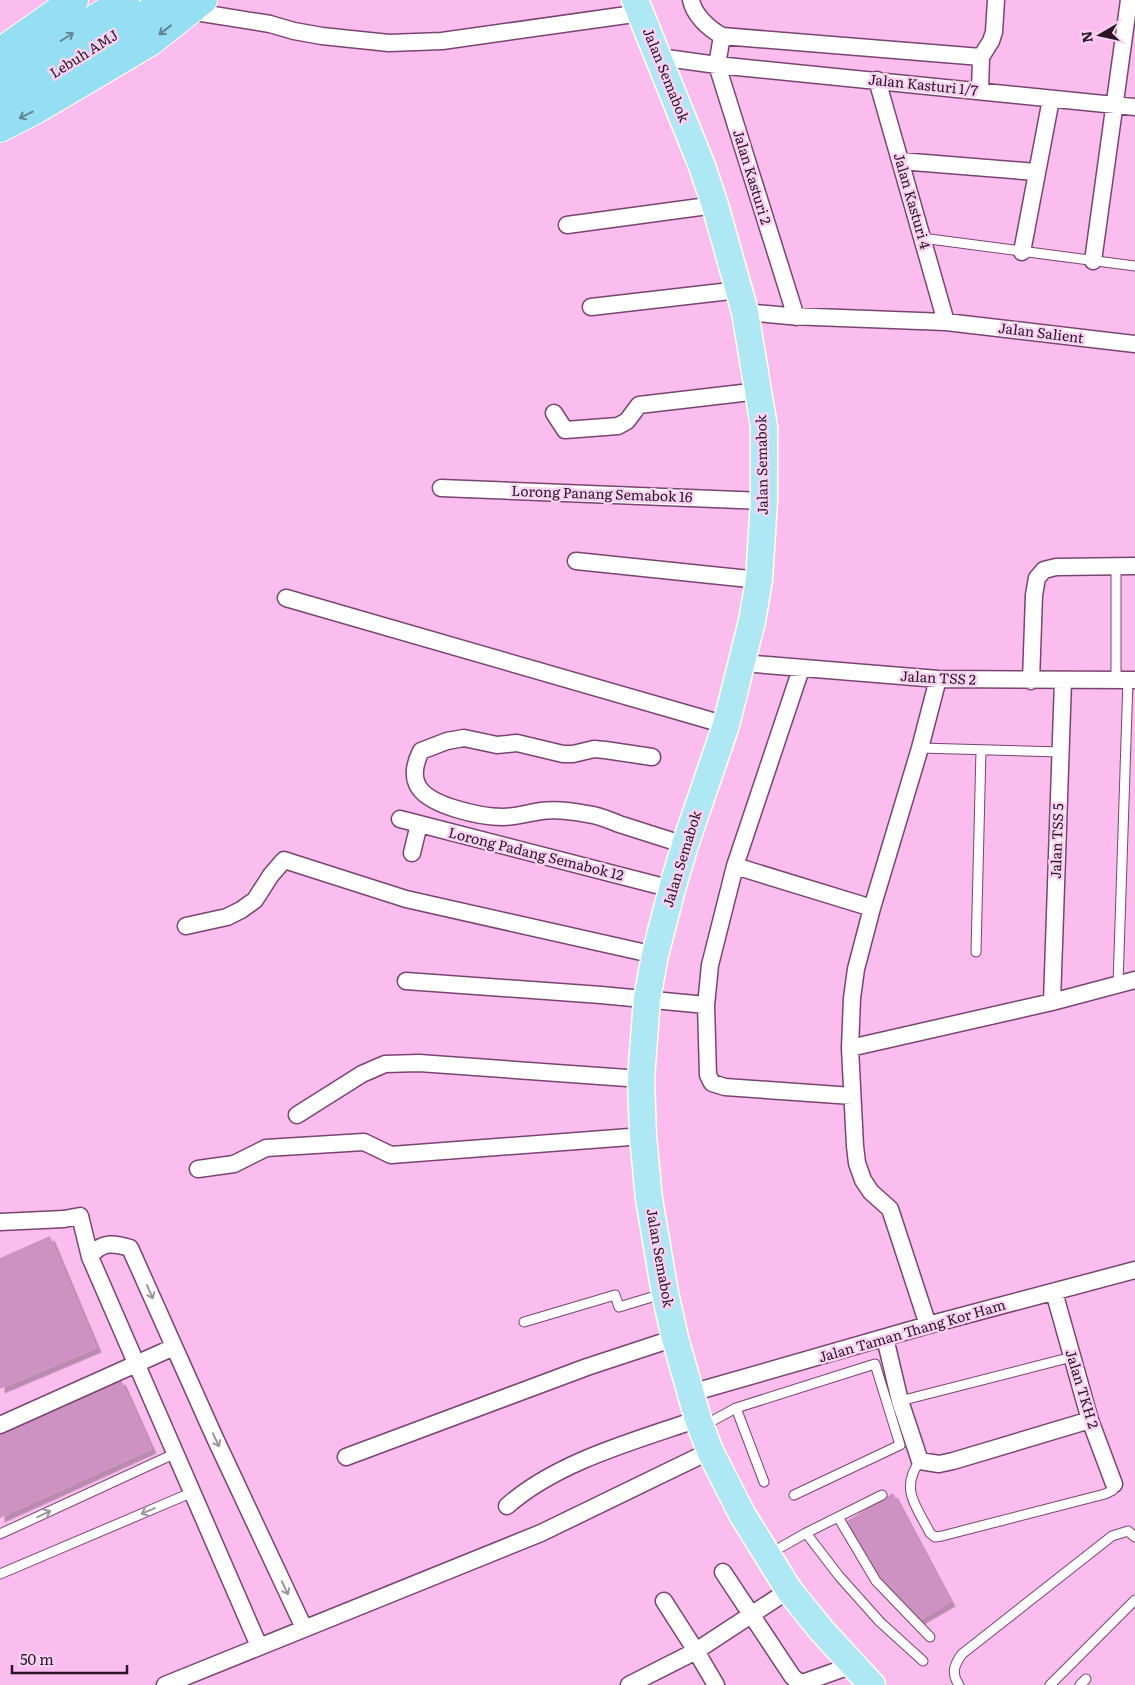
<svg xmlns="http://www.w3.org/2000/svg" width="1135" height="1685" viewBox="0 0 1135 1685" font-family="Literata,serif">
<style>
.building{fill:#ce92c2;filter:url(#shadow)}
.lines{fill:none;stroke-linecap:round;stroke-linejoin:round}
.service-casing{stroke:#7a4470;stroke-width:11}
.minor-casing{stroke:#7a4470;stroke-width:19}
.primary-casing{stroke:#fff;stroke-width:29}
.trunk-casing{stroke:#fff;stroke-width:30}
.service{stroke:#fff;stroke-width:9}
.minor{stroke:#fff;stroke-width:16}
.primary{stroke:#afe8f5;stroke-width:26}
.trunk{stroke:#94e0f2;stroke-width:28}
.oneway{stroke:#648496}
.oneway2{stroke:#9f959d}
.labels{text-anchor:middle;stroke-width:5;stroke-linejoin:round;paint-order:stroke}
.street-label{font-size:14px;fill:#2a1426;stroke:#f9d3f1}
</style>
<defs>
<filter id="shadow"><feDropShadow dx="4.5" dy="4.5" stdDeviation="0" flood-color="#0004"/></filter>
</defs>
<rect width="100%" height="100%" fill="#fbbdee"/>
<!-- building -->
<path class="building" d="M 50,1236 L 97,1348 L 0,1389 L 0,1258 Z
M 121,1380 L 152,1449 L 0,1518 L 0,1435 Z
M 893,1493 L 951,1602 L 920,1620 L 889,1589 L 873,1569 L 845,1522 Z"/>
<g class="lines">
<defs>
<path id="service" d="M 922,238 L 1135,266
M 1116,566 L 1116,680
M 920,748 L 1060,752
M 976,952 L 981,750
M 1118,984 L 1128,680
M 524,1322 L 615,1295 L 619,1307 L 662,1294
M 900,1401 L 1072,1357
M 736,1408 L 764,1482
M 703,1426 L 736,1408 L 875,1364 L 900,1445 L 794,1495
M 920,1461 C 899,1489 917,1507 930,1533 L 935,1537 L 942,1536 L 1105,1494 L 1113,1490 L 1114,1484
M 838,1517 L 876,1581 L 930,1637
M 806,1533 L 839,1576 L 880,1622 L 923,1661
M 0,1534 L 176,1453
M 769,1554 L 806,1533 L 882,1495
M 0,1574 L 193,1492
M 959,1685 C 951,1673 954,1665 962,1654 L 1112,1536 L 1128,1531 L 1135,1537
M 1050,1685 L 1135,1600
M 1080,1685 L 1086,1679"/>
<path id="minor" d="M 691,0 C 694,15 708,28 722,36 L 981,57
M 189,11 L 270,24 L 294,31 L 322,36 L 389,43 L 442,41 L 641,13
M 722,36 L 717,65 L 796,317
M 659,57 L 717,65 L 1135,107
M 877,80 L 946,322
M 980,91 L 981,57 L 991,41 L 994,32 L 996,0
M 900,161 L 1036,172
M 567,225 L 715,205
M 1022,252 L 1051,99
M 1093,261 L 1129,0
M 591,307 L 739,290
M 745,312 L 789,316 L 946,322 L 1135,344
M 554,413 L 565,430 L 618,426 L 627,421 L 639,405 L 759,391
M 441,488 L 764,501
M 576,561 L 759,580
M 286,598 L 726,725
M 742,663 L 938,679 L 1135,680
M 801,669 L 735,866 L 710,965 L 706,1005 L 708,1075 L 712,1083 L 725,1087 L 852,1096
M 1031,681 L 1034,595 L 1037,578 L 1044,570 L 1056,567 L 1135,566
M 652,757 L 605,750 L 594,749 L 573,754 L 563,754 L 517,743 L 497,745 L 464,738 L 447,741 L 421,751 C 416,761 412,773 417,784 C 426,806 482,817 503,817 C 516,817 528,813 541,811 C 556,809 572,811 587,814 C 598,815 609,820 619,824 C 641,831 663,838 685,845
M 400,819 L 672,889
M 412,853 L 419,824
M 735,866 L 872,908
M 186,926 L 227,917 L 241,910 L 255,900 L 271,875 L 284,860 L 406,899 L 655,955
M 406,981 L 601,995 L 706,1005
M 1052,1002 L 1063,681
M 850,1048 L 1052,1002 L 1135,980
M 297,1115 L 362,1074 L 385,1064 L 419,1063 L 641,1079
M 198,1169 L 234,1164 L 266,1148 L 364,1142 L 391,1155 L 643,1136
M 0,1222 L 64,1219 L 80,1216 L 90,1257 L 259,1646
M 90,1257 C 101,1241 114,1243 130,1248 L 214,1436 L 304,1628
M 1054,1292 L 1090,1420 L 1114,1484
M 928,1325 L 890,1209 L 871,1192 L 863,1180 L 857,1163 L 855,1146 L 850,1048 L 852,998 L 856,969 L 872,908 L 920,748 L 938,679
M 885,1338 L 900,1401 L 920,1461 L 939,1464 L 953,1461 L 1090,1420
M 691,1393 L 928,1325 L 1135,1270
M 0,1425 L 174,1347
M 346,1457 L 587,1367 L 675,1338
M 507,1506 C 558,1461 635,1441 698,1419
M 723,1572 L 792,1676 L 798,1682 L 805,1682 L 853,1665
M 664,1601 L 696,1651 L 716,1685
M 165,1685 L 541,1533 L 710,1451
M 629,1685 L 696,1651 L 789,1590"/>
<path id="primary" d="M 635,0 L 702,166 L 715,205 L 745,312 L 764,427 L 764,501 L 759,580 L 752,621 L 726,725 L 685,845 L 672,889 L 655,955 L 647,999 L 641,1079 L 643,1136 L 649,1199 L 665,1293 L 675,1338 L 698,1419 L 710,1451 L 742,1514 L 789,1590 L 823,1632 L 872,1685"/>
<path id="trunk" d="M 0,52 L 74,0
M 0,78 L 125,0
M 0,106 L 133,24 L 166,0
M 0,128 L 35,110 L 150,42 L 203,0"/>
</defs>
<!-- service casing -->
<use href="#service" class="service-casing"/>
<!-- minor casing -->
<use href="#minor" class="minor-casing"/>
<!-- primary casing -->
<use href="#primary" class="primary-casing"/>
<!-- trunk casing -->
<use href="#trunk" class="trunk-casing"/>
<!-- service -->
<use href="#service" class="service"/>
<!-- minor -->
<use href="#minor" class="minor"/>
<!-- primary -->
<use href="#primary" class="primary"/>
<!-- trunk -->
<use href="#trunk" class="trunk"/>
</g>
<!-- one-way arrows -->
<defs><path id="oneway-shaft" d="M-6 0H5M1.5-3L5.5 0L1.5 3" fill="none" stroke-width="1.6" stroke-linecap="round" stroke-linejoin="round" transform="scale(1.25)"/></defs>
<g class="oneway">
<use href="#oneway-shaft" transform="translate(165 30) rotate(142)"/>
<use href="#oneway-shaft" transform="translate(67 37) rotate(-32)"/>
<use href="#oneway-shaft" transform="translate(26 115) rotate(153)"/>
</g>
<g class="oneway2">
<use href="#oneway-shaft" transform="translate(150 1292) rotate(66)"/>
<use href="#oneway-shaft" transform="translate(216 1440) rotate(65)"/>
<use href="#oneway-shaft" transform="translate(148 1511) rotate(157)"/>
<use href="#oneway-shaft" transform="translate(44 1514) rotate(-25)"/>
<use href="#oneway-shaft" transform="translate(285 1588) rotate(65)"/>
</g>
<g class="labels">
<!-- street labels -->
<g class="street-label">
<text transform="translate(84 54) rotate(-32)" y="5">Lebuh AMJ</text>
<text transform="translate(666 75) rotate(68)" y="5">Jalan Semabok</text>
<text transform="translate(923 85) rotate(6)" y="5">Jalan Kasturi 1/7</text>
<text transform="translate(752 177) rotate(73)" y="5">Jalan Kasturi 2</text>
<text transform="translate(912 201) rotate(74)" y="5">Jalan Kasturi 4</text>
<text transform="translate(1041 333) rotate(7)" y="5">Jalan Salient</text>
<text transform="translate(762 465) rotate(-91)" y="5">Jalan Semabok</text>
<text transform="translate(602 494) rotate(2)" y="5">Lorong Panang Semabok 16</text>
<text transform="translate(938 678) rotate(3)" y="5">Jalan TSS 2</text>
<text transform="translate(1057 841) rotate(-88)" y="5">Jalan TSS 5</text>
<text transform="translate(536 854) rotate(14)" y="5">Lorong Padang Semabok 12</text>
<text transform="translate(682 859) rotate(-73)" y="5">Jalan Semabok</text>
<text transform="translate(660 1258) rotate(80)" y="5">Jalan Semabok</text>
<text transform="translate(912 1331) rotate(-16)" y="5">Jalan Taman Thang Kor Ham</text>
<text transform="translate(1082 1389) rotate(73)" y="5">Jalan TKH 2</text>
</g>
</g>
<!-- north arrow -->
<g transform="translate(1100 35) rotate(261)" stroke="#f9d3f1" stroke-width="4" paint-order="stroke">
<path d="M0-4L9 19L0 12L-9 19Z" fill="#2a1426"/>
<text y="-8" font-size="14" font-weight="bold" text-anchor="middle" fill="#2a1426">N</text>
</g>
<!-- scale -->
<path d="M12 1665v8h115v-8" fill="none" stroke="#2a1426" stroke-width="2.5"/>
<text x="20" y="1665" font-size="15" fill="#2a1426" stroke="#f9d3f1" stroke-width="4" paint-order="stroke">50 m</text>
</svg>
